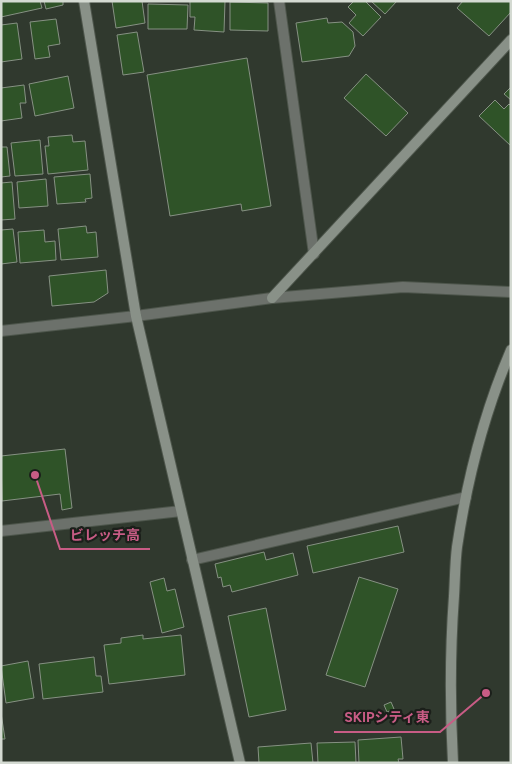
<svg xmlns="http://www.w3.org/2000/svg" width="512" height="764" viewBox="0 0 512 764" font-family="Figtree,'Noto Sans JP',sans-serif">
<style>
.building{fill:#2f5328;stroke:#869183}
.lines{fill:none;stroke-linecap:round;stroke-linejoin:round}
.lane-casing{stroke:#4e564c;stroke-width:12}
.street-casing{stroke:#4e564c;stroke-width:12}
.secondary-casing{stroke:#4e564c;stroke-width:12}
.lane{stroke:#6c716b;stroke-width:10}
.street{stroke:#6c716b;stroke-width:10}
.secondary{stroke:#899188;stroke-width:10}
.leader{fill:none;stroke:#c85c85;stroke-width:2}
.callout-dot{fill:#c85c85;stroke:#1b1f1a;stroke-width:2}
.callout-label{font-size:14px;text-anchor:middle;font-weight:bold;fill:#c85c85;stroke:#1b1f1a;stroke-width:4.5;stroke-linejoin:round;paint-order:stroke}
</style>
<rect width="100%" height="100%" fill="#30392e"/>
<!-- building -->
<path class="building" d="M 1,1 L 40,1 L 42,8 L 1,17 Z
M 44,1 L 63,1 L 63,5 L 46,9 Z
M 112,1 L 142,1 L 145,23 L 116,28 Z
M 190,1 L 225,1 L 224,32 L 194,30 L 195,17 L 190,17 Z
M 354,1 L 365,1 L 381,17 L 363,36 L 349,23 L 356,15 L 348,7 Z
M 371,1 L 397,1 L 385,14 Z
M 463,1 L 511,1 L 511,12 L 489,36 L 457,8 Z
M 230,2 L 268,3 L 268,31 L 230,30 Z
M 148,4 L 188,5 L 187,29 L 148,29 Z
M 327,18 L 328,23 L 342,22 L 353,32 L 355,46 L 349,56 L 302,62 L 296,23 Z
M 56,19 L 60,44 L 48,46 L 50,57 L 35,59 L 30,22 Z
M 17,23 L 22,59 L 1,62 L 1,25 Z
M 137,32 L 144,72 L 123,75 L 117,35 Z
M 247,58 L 271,206 L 242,211 L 241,204 L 170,216 L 147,75 Z
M 366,74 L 408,113 L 386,136 L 344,98 Z
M 68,76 L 74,108 L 35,116 L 29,84 Z
M 24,85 L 26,103 L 20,103 L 22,118 L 1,121 L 1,88 Z
M 511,87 L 511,100 L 504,94 Z
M 495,100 L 504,109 L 509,104 L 511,106 L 511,146 L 479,116 Z
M 72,135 L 73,142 L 85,141 L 88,170 L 48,174 L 45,146 L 49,146 L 48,137 Z
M 40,140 L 43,174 L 15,176 L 11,143 Z
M 1,147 L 7,147 L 10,176 L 1,177 Z
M 90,174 L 92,198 L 85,199 L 86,202 L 57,204 L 54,177 Z
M 46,179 L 48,206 L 19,208 L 17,182 Z
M 12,182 L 15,219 L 1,220 L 1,183 Z
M 86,226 L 87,233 L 96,232 L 98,257 L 61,260 L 58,229 Z
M 13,229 L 17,262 L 1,264 L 1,230 Z
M 44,230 L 45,242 L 55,241 L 56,260 L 20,263 L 18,232 Z
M 106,270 L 108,293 L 94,302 L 52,306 L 49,276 Z
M 65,449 L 72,508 L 62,510 L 60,494 L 2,501 L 1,456 Z
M 398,526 L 404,552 L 313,573 L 307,546 Z
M 264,552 L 266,560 L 293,553 L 298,575 L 232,592 L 230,585 L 223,587 L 221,577 L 218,578 L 215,564 Z
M 359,577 L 398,589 L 365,687 L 326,675 Z
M 164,578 L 167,591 L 175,589 L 184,627 L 162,633 L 150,582 Z
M 266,608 L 286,710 L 249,717 L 228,616 Z
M 143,635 L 143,639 L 181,635 L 185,675 L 109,684 L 104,645 L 121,643 L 121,638 Z
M 94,657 L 96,676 L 101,676 L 103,692 L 43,699 L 39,664 Z
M 28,661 L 34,698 L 6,703 L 1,666 Z
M 391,702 L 394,709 L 387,712 L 384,705 Z
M 1,713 L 5,739 L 1,739 Z
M 401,737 L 403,759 L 398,759 L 399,763 L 359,763 L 358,740 Z
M 355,742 L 356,763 L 318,763 L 317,743 Z
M 311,743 L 313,763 L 259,763 L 258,747 Z"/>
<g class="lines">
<defs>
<path id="lane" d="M 279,1 L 314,254"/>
<path id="street" d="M 1,331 L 136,316 L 272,298 L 403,287 L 511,292
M 1,531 L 181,511
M 192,560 L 466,497"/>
<path id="secondary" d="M 84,1 L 136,316 L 240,763
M 272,298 L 511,40
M 453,763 C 450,707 450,651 454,596 C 455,580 455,563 457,547 C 467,480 484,413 511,350"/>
</defs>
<!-- lane casing -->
<use href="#lane" class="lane-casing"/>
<!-- street casing -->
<use href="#street" class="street-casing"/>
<!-- secondary casing -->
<use href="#secondary" class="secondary-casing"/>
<!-- lane -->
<use href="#lane" class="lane"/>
<!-- street -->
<use href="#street" class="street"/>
<!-- secondary -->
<use href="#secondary" class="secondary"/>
</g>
<!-- callouts -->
<path class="leader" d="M35 475L60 549H150M486 693L440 732H334"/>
<g class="callout-dot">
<circle cx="35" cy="475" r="5"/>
<circle cx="486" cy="693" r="5"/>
</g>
<g class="callout-label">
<text x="105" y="540">ビレッチ高</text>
<text x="387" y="722">SKIPシティ東</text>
</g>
<!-- border -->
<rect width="512" height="764" fill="none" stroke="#d4dad2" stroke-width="5"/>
</svg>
